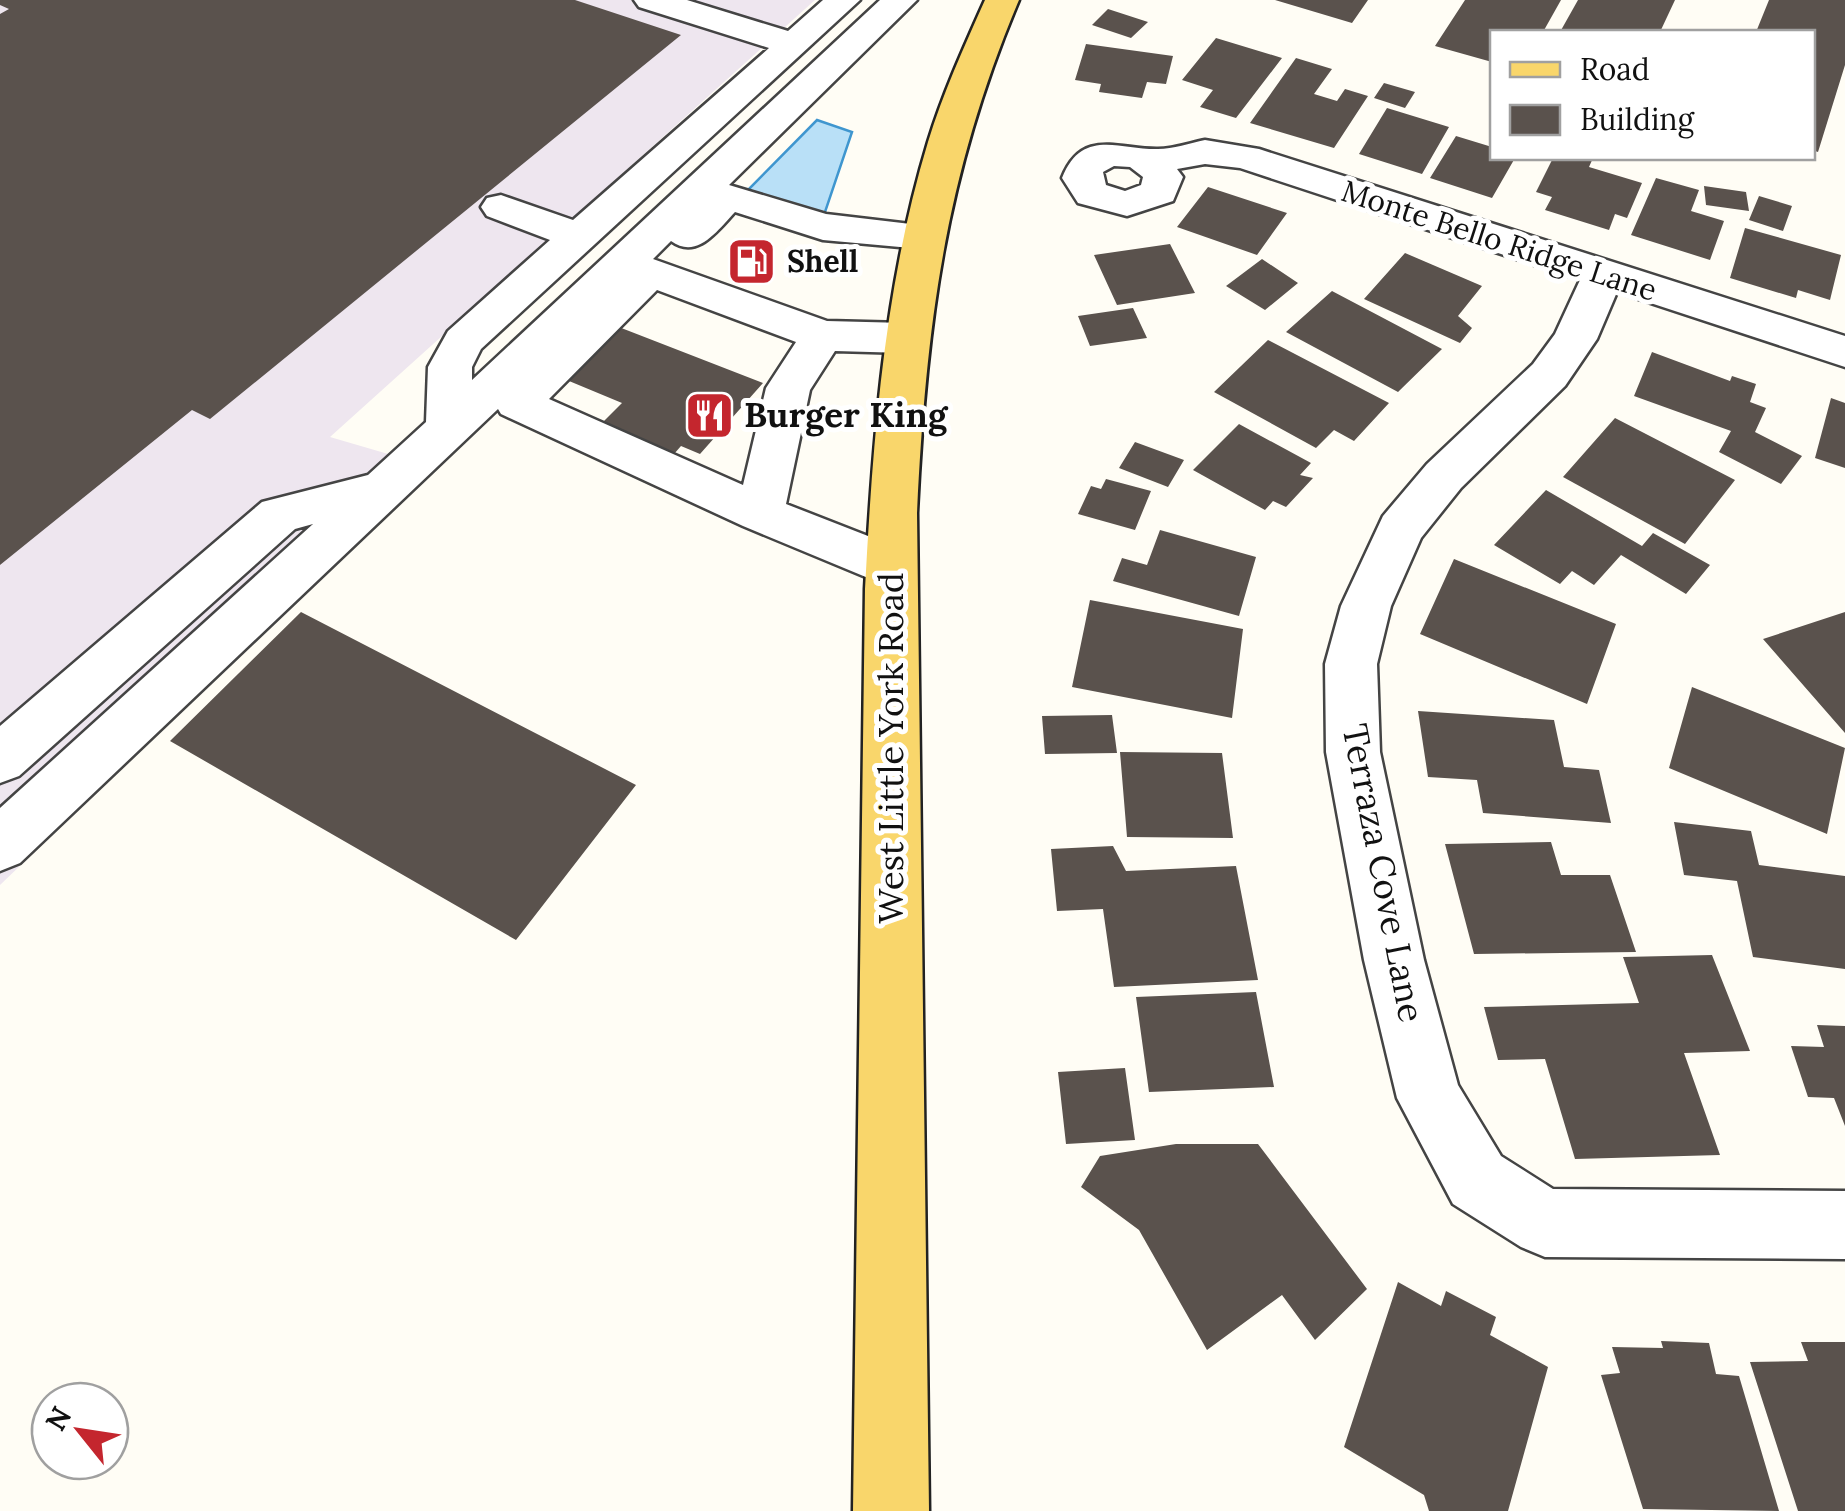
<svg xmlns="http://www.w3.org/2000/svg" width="1845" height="1511" viewBox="0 0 1845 1511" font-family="Lora,serif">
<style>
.industrial{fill:#eee6ef}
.water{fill:#b9e0f7;stroke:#3f96cf;stroke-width:2.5}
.building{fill:#5a524d}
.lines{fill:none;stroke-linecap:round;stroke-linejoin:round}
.minor-casing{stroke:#444;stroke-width:5}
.major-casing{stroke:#222;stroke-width:5}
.minor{fill:#fff;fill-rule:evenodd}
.major{fill:#f9d66b;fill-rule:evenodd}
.labels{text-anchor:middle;stroke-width:10;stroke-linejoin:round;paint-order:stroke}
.far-street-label{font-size:30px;fill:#111;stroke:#fff}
.far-poi-label{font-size:30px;font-weight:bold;fill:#111;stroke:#fff;text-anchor:start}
.poi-label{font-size:35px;font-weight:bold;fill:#111;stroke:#fff;text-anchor:start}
.street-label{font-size:35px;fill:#111;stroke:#fff}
</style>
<rect width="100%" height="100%" fill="#fffdf5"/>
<!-- industrial -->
<path class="industrial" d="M 0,0 L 815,0 L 330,437 L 436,468 L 0,885 Z"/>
<!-- water -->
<path class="water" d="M 817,120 L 852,132 L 823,218 L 746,192 Z"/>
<!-- building -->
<path class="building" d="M 0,0 L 575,0 L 681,35 L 210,419 L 192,410 L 0,565 L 0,14 L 9,9 L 0,5 Z
M 1275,0 L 1368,0 L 1352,23 Z
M 1465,0 L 1561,0 L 1543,32 L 1492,32 L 1492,62 L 1435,46 Z
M 1578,0 L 1675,0 L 1660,32 L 1560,32 Z
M 1769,0 L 1845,0 L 1845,65 L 1818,152 L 1812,150 L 1812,32 L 1756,32 Z
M 1108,9 L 1148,22 L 1131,38 L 1092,25 Z
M 1216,38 L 1282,58 L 1236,118 L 1200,107 L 1213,90 L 1182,80 Z
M 1086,44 L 1173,56 L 1166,84 L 1147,82 L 1142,98 L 1099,92 L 1101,84 L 1075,80 Z
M 1296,58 L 1332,69 L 1314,94 L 1337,101 L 1345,89 L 1368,96 L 1334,148 L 1250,123 Z
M 1384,83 L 1415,92 L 1405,108 L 1374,98 Z
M 1387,108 L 1449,127 L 1422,174 L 1359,154 Z
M 1456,136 L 1492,147 L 1492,158 L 1515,158 L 1492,198 L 1430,178 Z
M 1553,158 L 1593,158 L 1589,167 L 1642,183 L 1627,218 L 1615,214 L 1609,230 L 1545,210 L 1552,197 L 1536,192 Z
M 1656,178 L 1699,190 L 1691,211 L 1724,221 L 1710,260 L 1631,235 Z
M 1704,186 L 1746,192 L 1749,211 L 1706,205 Z
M 1208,187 L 1287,213 L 1257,255 L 1177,227 Z
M 1759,196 L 1792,206 L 1783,231 L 1749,220 Z
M 1745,228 L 1841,255 L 1830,300 L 1798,290 L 1796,298 L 1730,278 Z
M 1170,244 L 1195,293 L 1117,305 L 1094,255 Z
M 1405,253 L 1482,286 L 1458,316 L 1472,328 L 1460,343 L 1364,299 Z
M 1262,259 L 1298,283 L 1265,310 L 1226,286 Z
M 1332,291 L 1442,349 L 1398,392 L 1286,332 Z
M 1133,308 L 1147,338 L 1090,346 L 1078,316 Z
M 611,324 L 763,383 L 700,454 L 681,446 L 674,454 L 602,423 L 622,403 L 557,376 Z
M 1268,340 L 1389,403 L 1354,441 L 1334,430 L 1316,448 L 1214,392 Z
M 1652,352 L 1730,381 L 1732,376 L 1756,384 L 1750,402 L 1766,408 L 1755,432 L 1802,456 L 1781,484 L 1719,452 L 1731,431 L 1634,396 Z
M 1831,398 L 1845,403 L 1845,468 L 1815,458 Z
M 1615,418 L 1735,480 L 1685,544 L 1563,477 Z
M 1239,424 L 1311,463 L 1300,475 L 1313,478 L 1286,507 L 1273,501 L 1265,510 L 1193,470 Z
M 1135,442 L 1184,460 L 1168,487 L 1119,468 Z
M 1106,479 L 1151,491 L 1135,530 L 1078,514 L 1091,486 L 1101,489 Z
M 1546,490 L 1642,546 L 1653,533 L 1710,565 L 1686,594 L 1621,555 L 1594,585 L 1572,571 L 1560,584 L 1494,545 Z
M 1160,530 L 1256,557 L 1239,616 L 1113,581 L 1122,558 L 1147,565 Z
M 1454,559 L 1616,624 L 1587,704 L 1420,634 Z
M 1090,600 L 1243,629 L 1232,718 L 1072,687 Z
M 301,612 L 636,785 L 516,940 L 170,741 Z
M 1845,612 L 1845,733 L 1763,639 Z
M 1692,687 L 1845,748 L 1827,834 L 1669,768 Z
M 1418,711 L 1554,720 L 1564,767 L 1599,770 L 1611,823 L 1483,813 L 1477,780 L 1428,777 Z
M 1112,715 L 1117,753 L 1045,754 L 1042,716 Z
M 1120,752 L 1222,753 L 1233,838 L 1127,837 Z
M 1674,822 L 1751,831 L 1759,865 L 1845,876 L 1845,969 L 1753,957 L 1737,881 L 1684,875 Z
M 1551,842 L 1561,875 L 1610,875 L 1636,952 L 1474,954 L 1445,844 Z
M 1113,846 L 1126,871 L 1236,866 L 1258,980 L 1114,987 L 1103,909 L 1057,911 L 1051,849 Z
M 1712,955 L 1750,1051 L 1684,1053 L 1720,1155 L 1575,1159 L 1545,1059 L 1498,1060 L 1484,1007 L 1639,1003 L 1623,957 Z
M 1256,992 L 1274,1087 L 1149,1092 L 1136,997 Z
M 1817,1025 L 1845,1026 L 1845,1126 L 1834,1098 L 1808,1097 L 1791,1046 L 1824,1047 Z
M 1125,1068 L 1135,1140 L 1066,1144 L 1058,1072 Z
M 1176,1144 L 1258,1144 L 1367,1289 L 1315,1340 L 1282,1295 L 1207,1350 L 1139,1230 L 1081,1187 L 1100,1156 Z
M 1398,1282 L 1441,1306 L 1446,1291 L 1496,1317 L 1490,1335 L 1548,1367 L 1508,1511 L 1429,1511 L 1424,1495 L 1344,1447 Z
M 1661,1341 L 1709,1343 L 1716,1374 L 1739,1376 L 1779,1511 L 1643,1509 L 1601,1375 L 1620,1373 L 1612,1347 L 1663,1348 Z
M 1801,1342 L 1845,1342 L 1845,1511 L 1798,1511 L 1750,1362 L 1808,1361 Z"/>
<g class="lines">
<defs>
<path id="minor" d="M 634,0 L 687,0 L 788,31 L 823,0 L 860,0 L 481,349 L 472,367 L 472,380 L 880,0 L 917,0 L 729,185 L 826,214 L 936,227 L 942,236 L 936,245 L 922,249 L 823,240 L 735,212 C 717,231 697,260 671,241 L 653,259 L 827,321 L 905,323 L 920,328 L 927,338 L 920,348 L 905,353 L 835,351 L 810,390 L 786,504 L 909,552 L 916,566 L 909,580 L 891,585 L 873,580 L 743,526 L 501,414 L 498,409 L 20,863 L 0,871 L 0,808 L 313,524 L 295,529 L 19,776 L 0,783 L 0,726 L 262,502 L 368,475 L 426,422 L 428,367 L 448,331 L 550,240 L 487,216 L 481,207 L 487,198 L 501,195 L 573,220 L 769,48 L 639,7 ZM 657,290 L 796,342 L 766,388 L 743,485 L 549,399 Z
M 1205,140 L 1259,149 L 1845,336 L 1845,367 L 1617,292 L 1597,339 L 1565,386 L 1461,488 L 1421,538 L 1391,606 L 1377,664 L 1380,752 L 1424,960 L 1458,1085 L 1501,1156 L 1553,1189 L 1845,1191 L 1845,1259 L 1545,1257 L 1521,1247 L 1453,1204 L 1397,1098 L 1364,960 L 1326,752 L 1325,664 L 1341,606 L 1383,516 L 1427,464 L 1533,364 L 1555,334 L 1580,280 L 1240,168 L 1205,164 L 1177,169 L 1183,177 L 1173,201 L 1127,216 L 1078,203 L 1062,178 C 1082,127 1120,150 1158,149 C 1173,149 1190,143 1205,140 ZM 1114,166 L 1130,167 L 1143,177 L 1141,185 L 1125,191 L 1106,185 L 1103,172 Z"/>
<path id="major" d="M 985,0 L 1019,0 C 945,175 926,325 917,513 L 929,1511 L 853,1511 L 865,589 C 873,439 884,287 928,142 C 943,93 964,47 985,0 Z"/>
</defs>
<!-- minor casing -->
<use href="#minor" class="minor-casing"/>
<!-- major casing -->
<use href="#major" class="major-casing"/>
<!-- minor -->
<use href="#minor" class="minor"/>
<!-- major -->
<use href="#major" class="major"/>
</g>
<!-- icons -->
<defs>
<symbol id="fuel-square" viewBox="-11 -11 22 22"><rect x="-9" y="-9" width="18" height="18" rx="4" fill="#c4262e" stroke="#fff"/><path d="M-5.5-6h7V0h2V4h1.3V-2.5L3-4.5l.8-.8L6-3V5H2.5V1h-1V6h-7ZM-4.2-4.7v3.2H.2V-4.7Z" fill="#fff"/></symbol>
<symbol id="restaurant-square" viewBox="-11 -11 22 22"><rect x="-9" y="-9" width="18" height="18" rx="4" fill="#c4262e" stroke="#fff"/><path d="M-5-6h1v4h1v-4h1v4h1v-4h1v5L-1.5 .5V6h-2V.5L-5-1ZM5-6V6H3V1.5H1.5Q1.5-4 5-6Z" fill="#fff"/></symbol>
</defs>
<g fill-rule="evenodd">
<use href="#fuel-square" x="724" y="234" width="55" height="55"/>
<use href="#restaurant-square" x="682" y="388" width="55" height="55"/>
</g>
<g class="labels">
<!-- far-street labels -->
<g class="far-street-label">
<text transform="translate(1499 241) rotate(18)" y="10">Monte Bello Ridge Lane</text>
</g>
<!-- far-poi labels -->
<g class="far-poi-label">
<text x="787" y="272">Shell</text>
</g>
<!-- poi labels -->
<g class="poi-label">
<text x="744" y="427">Burger King</text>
</g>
<!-- street labels -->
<g class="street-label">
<text transform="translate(891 748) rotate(-90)" y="12">West Little York Road</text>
<text transform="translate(1383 873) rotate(79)" y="12">Terraza Cove Lane</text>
</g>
</g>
<!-- legend -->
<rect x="1490" y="30" width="325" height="130" fill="#ffffff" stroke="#a0a0a0" stroke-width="2.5"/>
<rect x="1510" y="62" width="50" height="15" fill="#f9d66b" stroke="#a0a0a0" stroke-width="2.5"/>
<text x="1580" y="80" font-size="30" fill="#111111">Road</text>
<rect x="1510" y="105" width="50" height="30" fill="#5a524d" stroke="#a0a0a0" stroke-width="2.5"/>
<text x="1580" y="130" font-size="30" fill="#111111">Building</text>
<!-- north arrow -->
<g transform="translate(80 1431) rotate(300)"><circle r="48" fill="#ffffff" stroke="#a0a0a0" stroke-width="2.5"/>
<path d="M0-8L18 38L0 25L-18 38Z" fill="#c4262e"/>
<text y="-15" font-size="28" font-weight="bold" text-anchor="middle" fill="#111111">N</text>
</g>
</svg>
